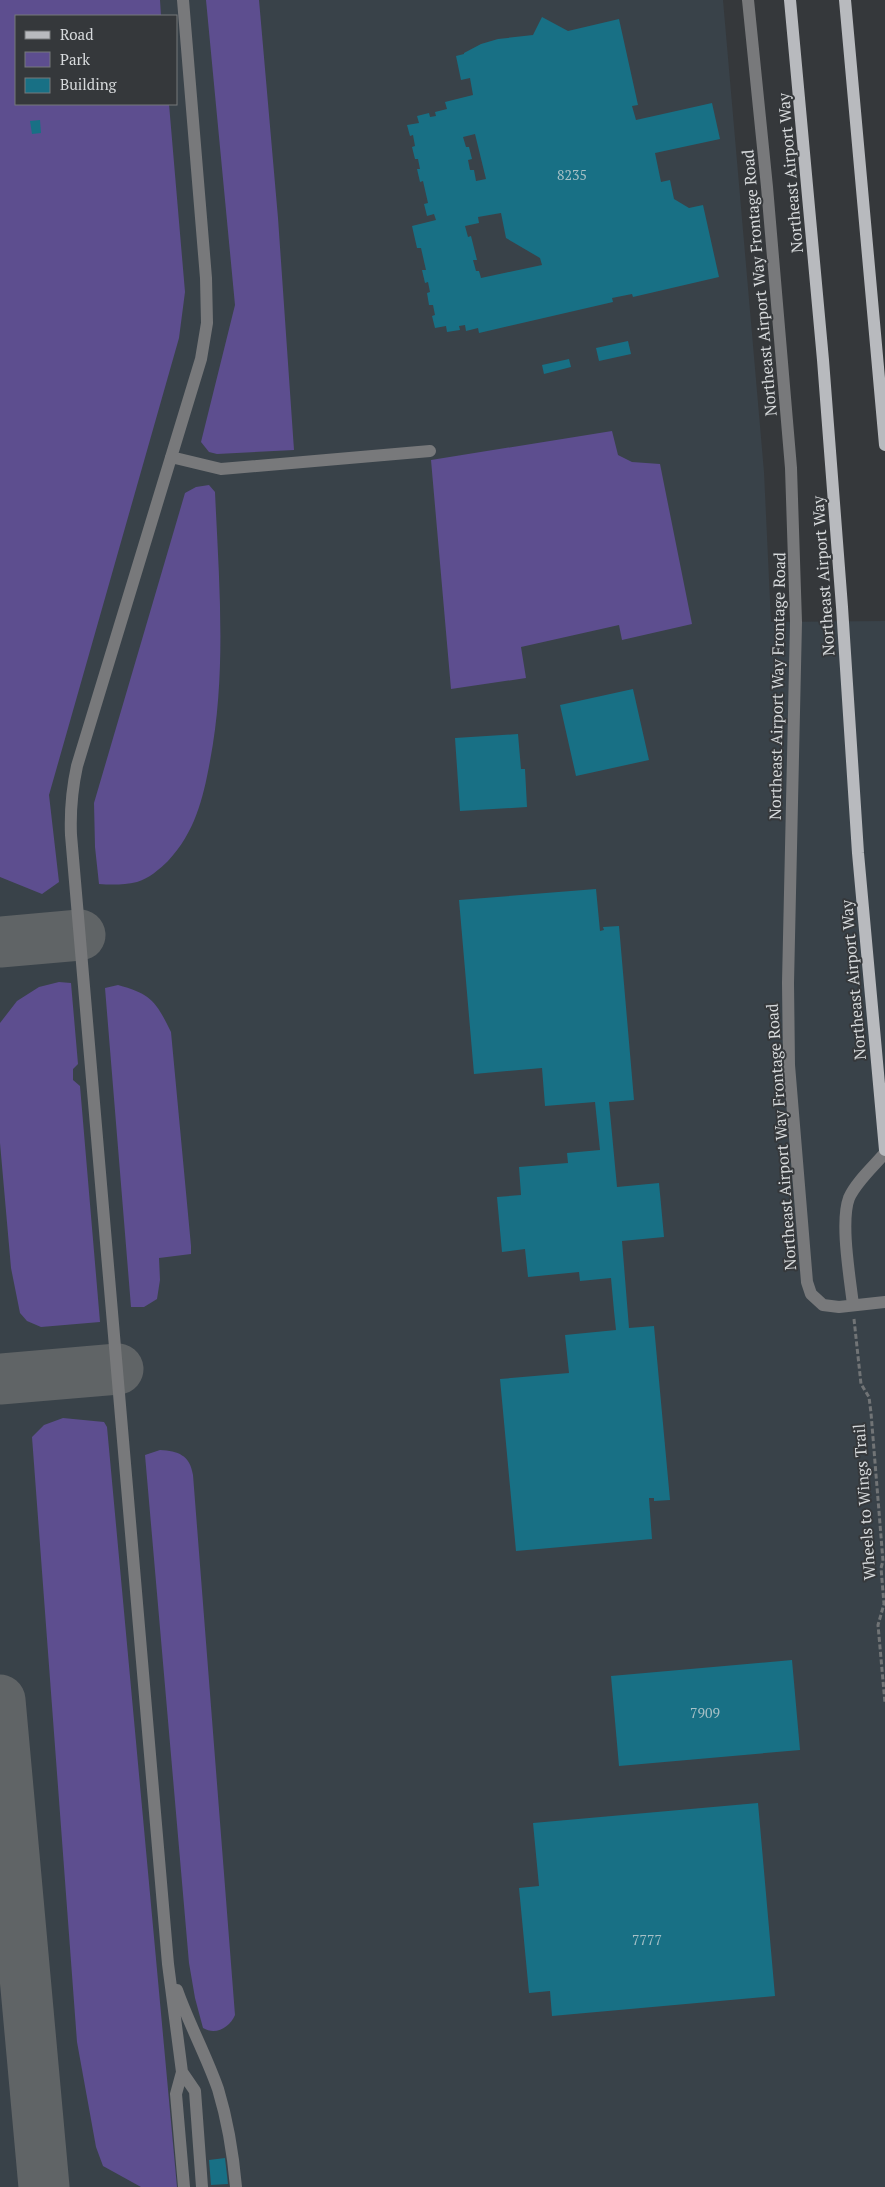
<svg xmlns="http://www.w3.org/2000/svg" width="885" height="2187" viewBox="0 0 885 2187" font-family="'PT Serif',serif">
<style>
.built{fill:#394249;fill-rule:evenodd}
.green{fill:#5d4e8f}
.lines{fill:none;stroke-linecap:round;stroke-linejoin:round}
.taxiway{stroke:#606466;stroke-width:51}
.building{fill:#187085;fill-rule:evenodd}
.path{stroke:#717476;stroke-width:3;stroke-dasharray:5 2.5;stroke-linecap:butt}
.minor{stroke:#78797b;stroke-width:12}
.major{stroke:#b8babe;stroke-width:12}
.labels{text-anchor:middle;stroke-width:4;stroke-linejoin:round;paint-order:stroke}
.number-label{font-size:14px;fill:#a7c0c6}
.street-label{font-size:16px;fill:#d7dadc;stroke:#35383b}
</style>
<rect width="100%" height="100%" fill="#35383b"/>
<!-- built -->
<path class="built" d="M 0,0 L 723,0 L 764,472 L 771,622 L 885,621 L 885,2187 L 0,2187 ZM 16,16 L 176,16 L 176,104 L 16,104 Z"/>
<!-- green -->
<path class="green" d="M 0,0 L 160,0 L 161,16 L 16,16 L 16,104 L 169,104 L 185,292 L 179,338 L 49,795 L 59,882 L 42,894 L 0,877 Z
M 206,0 L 259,0 L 278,218 L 294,450 L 217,454 L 209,452 L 201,442 L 235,305 Z
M 612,431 L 618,455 L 632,462 L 660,464 L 692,624 L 622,640 L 619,625 L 521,647 L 526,678 L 451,689 L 431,460 Z
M 209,485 L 215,492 C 219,582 227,672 210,761 C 203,799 195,832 168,861 C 160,869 148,879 137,882 C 124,885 112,885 99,884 L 95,847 L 94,803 L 185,493 L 196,487 Z
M 59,982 L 71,983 L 78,1064 L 73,1069 L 73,1080 L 80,1086 L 100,1322 L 41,1327 L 27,1321 L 20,1313 L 11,1268 L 0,1143 L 0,1023 L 17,1001 L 39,987 Z
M 118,985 C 152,994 156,1002 171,1032 L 191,1246 L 191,1254 L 159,1258 L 160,1280 L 157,1299 L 144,1307 L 131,1307 L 105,988 Z
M 63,1418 L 104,1422 L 107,1427 L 177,2187 L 141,2187 L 103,2166 L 96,2147 L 77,2042 L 32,1437 L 44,1425 Z
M 160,1450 C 178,1451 190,1455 193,1475 L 235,2015 C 230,2027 216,2036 203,2028 L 195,1998 L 189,1963 L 145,1455 Z"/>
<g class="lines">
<!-- taxiway -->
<path class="taxiway" d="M 0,942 L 80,935
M 0,1379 L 118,1369
M 0,1700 L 44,2187"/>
</g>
<!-- building -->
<path class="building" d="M 542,17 L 568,31 L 619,19 L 638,105 L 632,106 L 636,120 L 712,103 L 720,139 L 655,153 L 661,182 L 670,180 L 674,199 L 689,208 L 703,205 L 719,277 L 633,297 L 632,294 L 612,298 L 613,302 L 479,333 L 478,328 L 466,331 L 465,325 L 459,326 L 460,330 L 447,332 L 446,326 L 435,328 L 432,316 L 435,315 L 433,305 L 429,305 L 427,293 L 430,292 L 428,282 L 425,283 L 422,270 L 426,270 L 421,248 L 417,248 L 412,226 L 436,220 L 434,214 L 427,216 L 424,204 L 428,203 L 423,181 L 420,182 L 417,169 L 420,169 L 418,159 L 415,159 L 412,147 L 415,146 L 413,135 L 410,136 L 407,125 L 419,123 L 417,116 L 429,113 L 430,117 L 436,116 L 435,112 L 447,109 L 445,102 L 473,95 L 470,78 L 461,80 L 456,56 L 464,54 L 464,53 L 481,44 L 498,39 L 533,35 ZM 475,134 L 486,179 L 476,181 L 474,170 L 470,170 L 468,160 L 472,159 L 469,147 L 466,147 L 463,137 ZM 501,213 L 506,238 L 540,258 L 542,265 L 481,278 L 479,271 L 476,271 L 473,260 L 477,260 L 471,236 L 468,237 L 465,226 L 479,223 L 478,217 Z
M 40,120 L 41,133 L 32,134 L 30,121 Z
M 628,341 L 631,354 L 599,361 L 596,348 Z
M 569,359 L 571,367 L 544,374 L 542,365 Z
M 633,689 L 649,760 L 576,776 L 560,705 Z
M 518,734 L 521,769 L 525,769 L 527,807 L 460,811 L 455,738 Z
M 596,889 L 600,931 L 604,930 L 603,927 L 619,926 L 634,1100 L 609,1102 L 617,1187 L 659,1183 L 664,1237 L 622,1241 L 629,1328 L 654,1326 L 670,1500 L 654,1501 L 654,1498 L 649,1498 L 652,1539 L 516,1551 L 500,1379 L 569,1373 L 565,1335 L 616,1330 L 614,1311 L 611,1278 L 580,1281 L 579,1272 L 528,1277 L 525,1249 L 502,1252 L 497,1197 L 521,1195 L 519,1167 L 568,1163 L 567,1153 L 600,1150 L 595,1102 L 545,1106 L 542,1068 L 474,1074 L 459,900 Z
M 792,1660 L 800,1750 L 619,1766 L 611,1676 Z
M 758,1803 L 775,1996 L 552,2016 L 550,1991 L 529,1993 L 519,1888 L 539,1886 L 533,1823 Z
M 225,2158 L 228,2184 L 211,2185 L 209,2160 Z"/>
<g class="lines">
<!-- path -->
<path class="path" d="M 854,1319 L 861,1384 L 869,1397 L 871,1413 L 883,1561 L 881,1568 L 884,1604 L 878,1625 L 885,1703"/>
<!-- minor -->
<path class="minor" d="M 183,0 L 206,278 L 207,323 L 201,359 L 77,766 C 72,789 70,811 71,835 L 168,1964 L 182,2072 L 176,2094 L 184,2187
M 748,0 L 767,187 L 791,468 L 796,622 L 788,983 L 789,1065 L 807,1282 L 811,1294 L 823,1305 L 839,1307 L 885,1302
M 171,457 L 221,469 L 430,451
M 853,1305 C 850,1278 840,1222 849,1198 C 856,1182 874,1166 885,1153
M 177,1990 C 189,2024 206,2055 218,2089 C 228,2122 233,2153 236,2187
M 182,2072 L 195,2091 L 202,2187"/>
<!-- major -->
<path class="major" d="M 790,0 L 823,360 L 842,607 L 858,853 L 885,1150
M 845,0 L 885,445"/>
</g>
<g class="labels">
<!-- number labels -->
<g class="number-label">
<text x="572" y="180">8235</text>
<text x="705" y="1718">7909</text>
<text x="647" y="1945">7777</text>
</g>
<!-- street labels -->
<g class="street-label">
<text transform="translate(790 173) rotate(-95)" y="6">Northeast Airport Way</text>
<text transform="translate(759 283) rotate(-95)" y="6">Northeast Airport Way Frontage Road</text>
<text transform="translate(823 576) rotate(-94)" y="6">Northeast Airport Way</text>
<text transform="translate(777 686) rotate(-89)" y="6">Northeast Airport Way Frontage Road</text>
<text transform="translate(853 980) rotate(-95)" y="6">Northeast Airport Way</text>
<text transform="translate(781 1137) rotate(-94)" y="6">Northeast Airport Way Frontage Road</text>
<text transform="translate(864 1502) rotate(-94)" y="6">Wheels to Wings Trail</text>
</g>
</g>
<!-- legend -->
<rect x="15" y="15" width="162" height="90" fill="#35383b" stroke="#76797b"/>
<rect x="25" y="31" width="25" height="8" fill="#b8babe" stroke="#76797b"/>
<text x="60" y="40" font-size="15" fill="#d7dadc">Road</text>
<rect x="25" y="52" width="25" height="15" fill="#5d4e8f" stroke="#76797b"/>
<text x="60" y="65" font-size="15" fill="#d7dadc">Park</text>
<rect x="25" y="78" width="25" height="15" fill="#187085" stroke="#76797b"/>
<text x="60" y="90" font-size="15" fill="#d7dadc">Building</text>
</svg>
